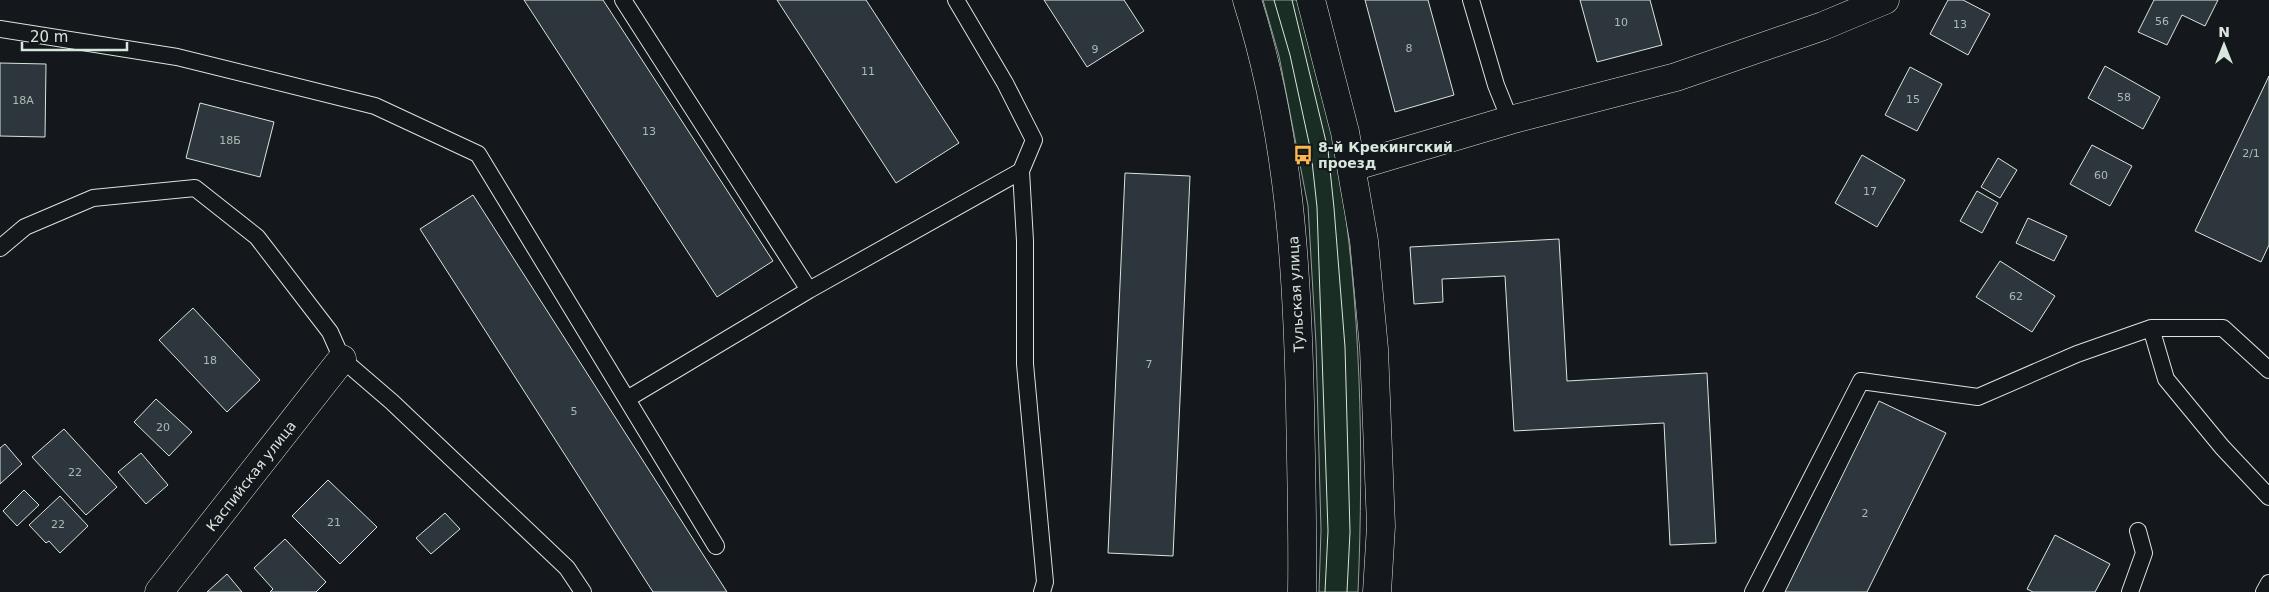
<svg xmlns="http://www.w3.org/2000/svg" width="2269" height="592" viewBox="0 0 2269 592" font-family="'DejaVu Sans',sans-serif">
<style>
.green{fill:#1a2d24;stroke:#939e99}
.building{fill:#2c363c;stroke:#d8e6dc}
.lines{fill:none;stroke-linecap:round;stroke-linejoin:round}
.lane-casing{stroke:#d8e6dc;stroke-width:18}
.street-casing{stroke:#d8e6dc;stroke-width:29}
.secondary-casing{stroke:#d8e6dc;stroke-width:29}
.lane{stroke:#14181c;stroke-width:16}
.street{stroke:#14181c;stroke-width:28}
.secondary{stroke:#14181c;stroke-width:28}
.tram{stroke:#d8e6dc;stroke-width:1}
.labels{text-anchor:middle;stroke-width:4;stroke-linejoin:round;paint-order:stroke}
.number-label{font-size:11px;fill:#adbab4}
.poi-label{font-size:14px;font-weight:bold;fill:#d8e6dc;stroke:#14181c;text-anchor:start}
.street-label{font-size:14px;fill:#d8e6dc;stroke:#14181c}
</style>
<rect width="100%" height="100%" fill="#14181c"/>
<!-- green -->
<path class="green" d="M 1263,0 L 1302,0 C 1314,54 1329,108 1338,162 C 1361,304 1364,449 1358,592 L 1319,592 L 1321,530 L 1316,344 L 1308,206 L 1279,56 Z"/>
<!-- building -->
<path class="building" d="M 524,0 L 603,0 L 773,261 L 717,297 Z
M 777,0 L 866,0 L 959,143 L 896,183 Z
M 1044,0 L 1124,0 L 1144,31 L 1087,67 Z
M 1365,0 L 1428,0 L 1454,95 L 1395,112 Z
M 1580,0 L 1650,0 L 1662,45 L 1597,62 Z
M 1948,0 L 1963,0 L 1990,14 L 1968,55 L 1930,34 Z
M 2154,0 L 2218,0 L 2205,26 L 2182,15 L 2167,45 L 2138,32 Z
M 0,63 L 46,64 L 45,137 L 0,136 Z
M 2105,66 L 2160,97 L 2143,129 L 2088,98 Z
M 1910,67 L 1942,84 L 1917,131 L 1885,115 Z
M 2269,76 L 2269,245 L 2261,262 L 2195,231 Z
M 200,103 L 274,122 L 260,177 L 186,158 Z
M 2092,145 L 2132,166 L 2110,206 L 2070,184 Z
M 1862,155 L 1905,180 L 1877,227 L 1835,203 Z
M 1998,158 L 2017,170 L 2000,198 L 1981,187 Z
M 1125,173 L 1190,176 L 1173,556 L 1108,553 Z
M 1977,191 L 1998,203 L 1982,233 L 1960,221 Z
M 473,195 L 727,592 L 653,592 L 420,229 Z
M 2028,218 L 2067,236 L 2054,261 L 2016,243 Z
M 1559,239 L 1567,381 L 1707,373 L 1716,543 L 1670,545 L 1664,423 L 1514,431 L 1505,276 L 1442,279 L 1443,302 L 1414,304 L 1410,247 Z
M 2000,261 L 2055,296 L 2032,332 L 1976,297 Z
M 193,308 L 260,380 L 227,412 L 159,340 Z
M 156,399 L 192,432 L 169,456 L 134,422 Z
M 1879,401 L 1946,433 L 1867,592 L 1785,592 Z
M 64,429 L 117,487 L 86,515 L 32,457 Z
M 5,444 L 22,464 L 0,484 L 0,448 Z
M 141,453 L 168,485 L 146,504 L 118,472 Z
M 328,480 L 377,527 L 340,564 L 292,516 Z
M 24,490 L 39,505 L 17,526 L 3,511 Z
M 60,496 L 88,526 L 60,553 L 49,541 L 46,543 L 29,525 Z
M 445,513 L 460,529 L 431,554 L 416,538 Z
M 2055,535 L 2110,564 L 2095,592 L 2033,592 L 2027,589 Z
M 285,539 L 326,582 L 316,592 L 270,592 L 273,589 L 254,568 Z
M 227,574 L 242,592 L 207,592 Z"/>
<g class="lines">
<defs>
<path id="lane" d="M 623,0 L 809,290
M 956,0 L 1005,83 L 1034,140 L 1021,171 L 1025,241 L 1025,364 L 1045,582 L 1042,592
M 1471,0 L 1496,85 L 1510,120
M 0,29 L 177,57 L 375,106 L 478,154 L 716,546
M 0,248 L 25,227 L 93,198 L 195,188 L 257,237 L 330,332 L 342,359 L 392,402 L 567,568 L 583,592
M 2151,328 L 2166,379 L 2222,447 L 2269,497
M 627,399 L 809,290 L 1021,171
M 1753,592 L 1861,381 L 1978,397 L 2077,354 L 2151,328 L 2223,328 L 2269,370
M 2130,592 L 2144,553 L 2138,531
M 2264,592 L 2269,583"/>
<path id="street" d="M 1311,0 L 1345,132 L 1364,241 L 1374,349 L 1381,526 L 1377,592
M 1352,167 L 1510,120 L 1676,77 L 1823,26 L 1885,0
M 159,592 L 342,359"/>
<path id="secondary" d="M 1247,0 C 1289,132 1297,265 1300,403 C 1301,466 1303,529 1302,592"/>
</defs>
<!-- lane casing -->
<use href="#lane" class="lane-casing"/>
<!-- street casing -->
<use href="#street" class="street-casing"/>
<!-- secondary casing -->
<use href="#secondary" class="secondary-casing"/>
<!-- lane -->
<use href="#lane" class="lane"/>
<!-- street -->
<use href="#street" class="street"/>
<!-- secondary -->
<use href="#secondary" class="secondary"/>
<!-- tram -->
<path class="tram" d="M 1274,0 L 1290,55 L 1311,152 L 1317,207 L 1328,531 L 1325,592
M 1292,0 L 1328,150 L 1334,208 L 1345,347 L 1350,532 L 1347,592"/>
</g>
<!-- icons -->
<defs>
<symbol id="bus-bare" viewBox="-9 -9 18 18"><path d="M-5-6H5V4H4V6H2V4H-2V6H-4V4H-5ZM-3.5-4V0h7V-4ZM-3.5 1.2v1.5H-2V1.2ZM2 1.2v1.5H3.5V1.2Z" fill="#ffb74d" stroke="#14181c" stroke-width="2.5" paint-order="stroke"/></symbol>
</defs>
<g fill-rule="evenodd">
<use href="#bus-bare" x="1289" y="141" width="28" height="28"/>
</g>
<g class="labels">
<!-- number labels -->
<g class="number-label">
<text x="2162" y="25">56</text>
<text x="1621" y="26">10</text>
<text x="1960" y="28">13</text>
<text x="1409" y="52">8</text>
<text x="1095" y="53">9</text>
<text x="868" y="75">11</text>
<text x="2124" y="101">58</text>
<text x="1913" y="103">15</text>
<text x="23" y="104">18А</text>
<text x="649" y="135">13</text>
<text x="230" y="144">18Б</text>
<text x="2251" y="157">2/1</text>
<text x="2101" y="179">60</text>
<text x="1870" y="195">17</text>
<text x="2016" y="300">62</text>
<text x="210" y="364">18</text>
<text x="1149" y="368">7</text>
<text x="574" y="415">5</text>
<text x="163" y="431">20</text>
<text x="75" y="476">22</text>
<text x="1865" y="517">2</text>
<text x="334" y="526">21</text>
<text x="58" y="528">22</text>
</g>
<!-- poi labels -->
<g class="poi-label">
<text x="1318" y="152">8-й Крекингский<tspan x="1318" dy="16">проезд</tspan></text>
</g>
<!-- street labels -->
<g class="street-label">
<text transform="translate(1296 294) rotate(-93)" y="5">Тульская улица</text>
<text transform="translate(251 476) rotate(-52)" y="5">Каспийская улица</text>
</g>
</g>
<!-- north arrow -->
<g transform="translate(2224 45)" stroke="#14181c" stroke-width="4" paint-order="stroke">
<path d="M0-4L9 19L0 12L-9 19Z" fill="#d8e6dc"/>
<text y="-8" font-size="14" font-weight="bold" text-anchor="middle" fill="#d8e6dc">N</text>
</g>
<!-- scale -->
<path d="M22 42v8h105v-8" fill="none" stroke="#d8e6dc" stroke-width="2.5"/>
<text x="30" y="42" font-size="15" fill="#d8e6dc" stroke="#14181c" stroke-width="4" paint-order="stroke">20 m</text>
</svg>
